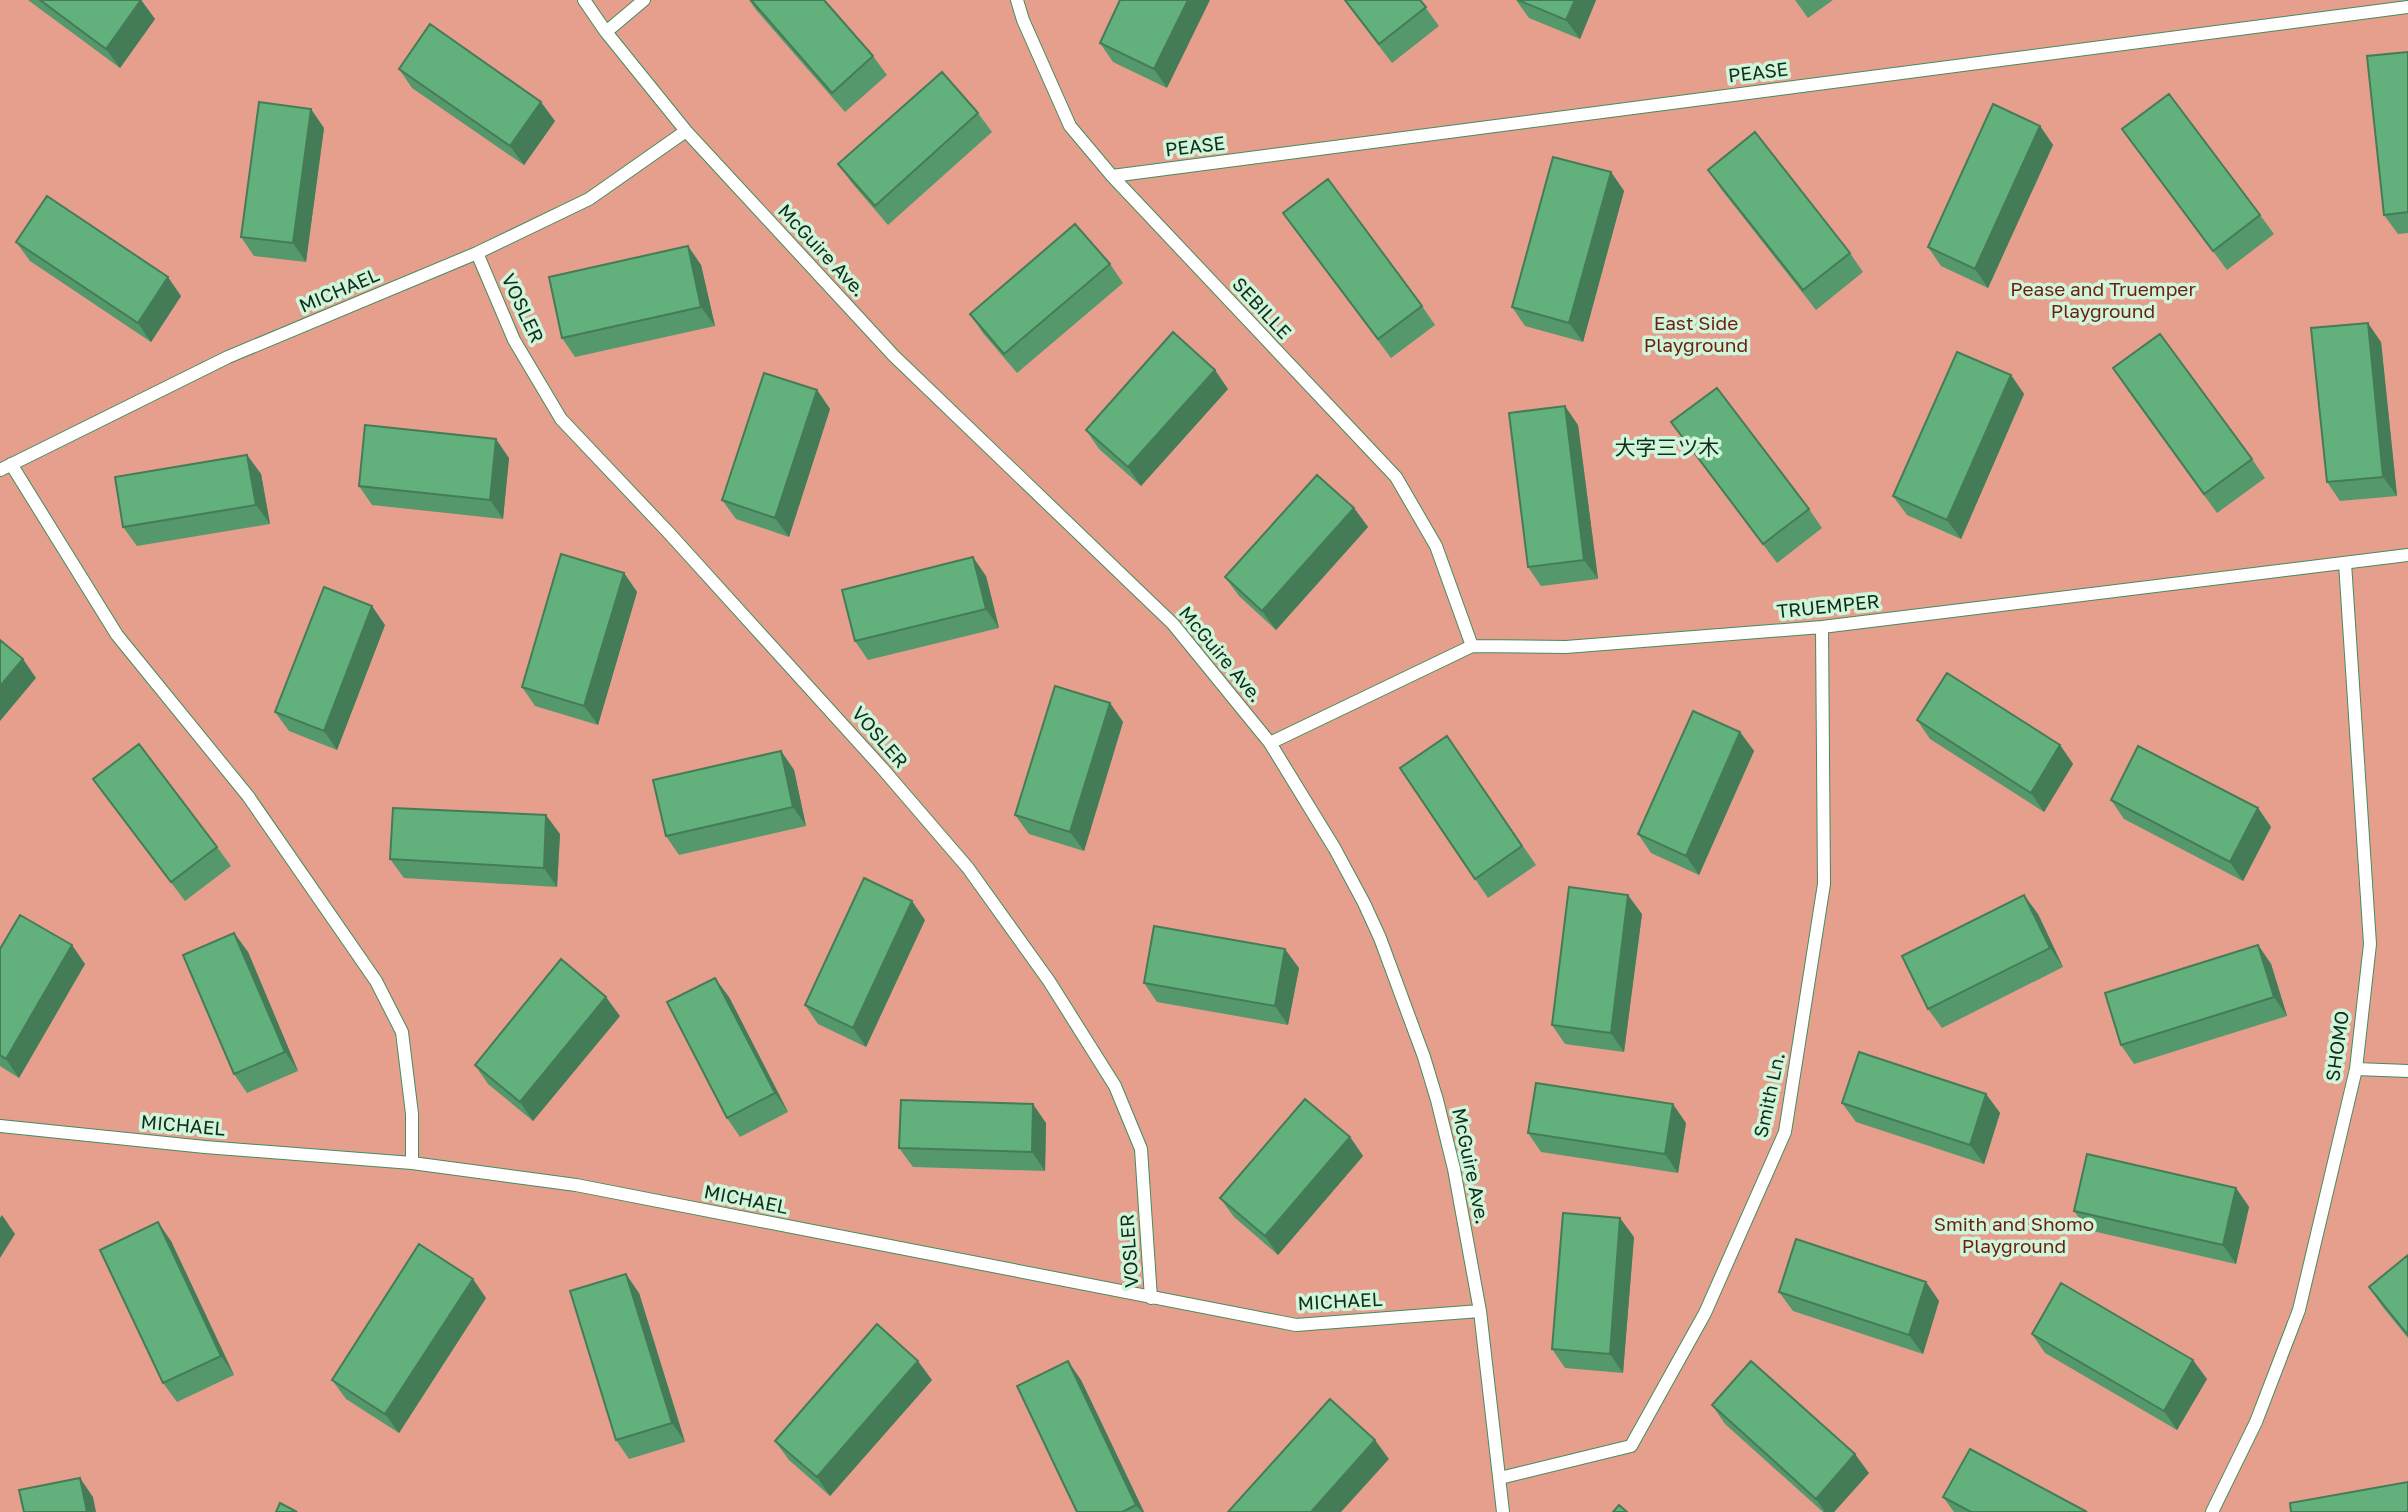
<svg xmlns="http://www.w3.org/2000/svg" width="2408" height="1512" viewBox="0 0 2408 1512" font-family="'Golos Text','Noto Sans JP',sans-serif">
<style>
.green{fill:#e69e8d}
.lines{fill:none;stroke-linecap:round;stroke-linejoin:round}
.lane-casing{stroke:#448c5e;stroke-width:14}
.lane{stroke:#fff;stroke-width:12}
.wall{fill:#54986c}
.shaded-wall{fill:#457c58}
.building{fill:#62b17d;stroke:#457c58;stroke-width:2}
.labels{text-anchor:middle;stroke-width:7;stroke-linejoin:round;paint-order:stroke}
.street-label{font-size:19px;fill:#0e2d1a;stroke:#d1f5db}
.park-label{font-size:19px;fill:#6c1f0e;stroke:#d1f5db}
.neighbourhood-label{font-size:21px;fill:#0e2d1a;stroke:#d1f5db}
</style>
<rect width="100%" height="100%" fill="#94deab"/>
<!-- green -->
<path class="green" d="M 0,0 L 2408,0 L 2408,1512 L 0,1512 Z"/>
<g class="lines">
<defs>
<path id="lane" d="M 584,0 L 606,32 L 686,131 L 894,356 L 1173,624 L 1270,743 L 1335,849 L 1364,903 L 1380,938 L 1424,1057 L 1437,1100 L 1454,1169 L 1480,1311 L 1503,1512
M 1017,0 L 1023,20 L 1070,126 L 1112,176 L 1396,477 L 1436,546 L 1472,646
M 606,32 L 644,0
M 1112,176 L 2408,7
M 477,253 L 514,340 L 561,419 L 669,533 L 882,768 L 968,868 L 1049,981 L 1115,1086 L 1141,1149 L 1151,1298
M 11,464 L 117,635 L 248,796 L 376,981 L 402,1032 L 412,1114 L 412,1163
M 0,470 L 228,357 L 477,253 L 589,199 L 686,131
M 1270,743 L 1472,646 L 1566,647 L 1822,627 L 2408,555
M 2356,1069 L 2408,1071
M 0,1126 L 205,1147 L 412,1163 L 576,1185 L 1296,1325 L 1480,1311
M 1500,1478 L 1631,1446 L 1705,1313 L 1785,1132 L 1824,884 L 1822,627
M 2212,1512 L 2256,1422 L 2299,1310 L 2356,1069 L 2370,944 L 2345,563"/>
</defs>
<!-- lane casing -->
<use href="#lane" class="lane-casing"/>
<!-- lane -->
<use href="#lane" class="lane"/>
</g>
<!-- wall -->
<path class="wall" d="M 28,0 L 141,0 L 155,19 L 120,68 Z
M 749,0 L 824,0 L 873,56 L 887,75 L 845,112 L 757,11 Z
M 1120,0 L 1167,88 L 1113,62 L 1100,43 Z
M 1344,0 L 1420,0 L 1439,26 L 1392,63 Z
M 1516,0 L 1596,0 L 1580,39 L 1529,18 Z
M 1795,0 L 1833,0 L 1808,18 Z
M 2408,52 L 2408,233 L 2398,234 L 2384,215 Z
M 399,69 L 555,121 L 524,165 L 412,88 Z
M 978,113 L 992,132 L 888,225 L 852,183 L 838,164 Z
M 2040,126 L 2053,145 L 1988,288 L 1941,266 L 1928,247 Z
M 324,128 L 306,262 L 254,256 L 241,237 Z
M 2122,129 L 2260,215 L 2274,234 L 2227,270 Z
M 1708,170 L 1850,253 L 1863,272 L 1816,310 L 1721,189 Z
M 1611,172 L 1624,191 L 1583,342 L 1525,326 L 1512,307 Z
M 1283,213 L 1422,306 L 1435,325 L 1391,358 Z
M 16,242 L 181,296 L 151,342 L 30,261 Z
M 688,246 L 701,265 L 715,326 L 575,357 L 562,338 Z
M 1110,264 L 1123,283 L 1017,373 L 983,333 L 970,314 Z
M 2381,342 L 2397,496 L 2340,501 L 2327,482 Z
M 2011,375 L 2024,394 L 1961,539 L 1907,515 L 1893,496 Z
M 2126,388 L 2252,459 L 2265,478 L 2217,513 Z
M 1228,389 L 1141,486 L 1099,449 L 1086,430 Z
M 817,390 L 830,409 L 789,537 L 736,519 L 722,500 Z
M 1671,422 L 1809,509 L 1822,528 L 1777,563 Z
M 1578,425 L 1598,579 L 1541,586 L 1528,567 Z
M 247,455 L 261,474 L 270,524 L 137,546 L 123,527 Z
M 509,458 L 503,519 L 372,505 L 359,486 Z
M 1354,508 L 1368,527 L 1276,630 L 1239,596 L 1225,577 Z
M 624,573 L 637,592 L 598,725 L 535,706 L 522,687 Z
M 986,576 L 999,628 L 868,660 L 855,641 Z
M 385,625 L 337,750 L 289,731 L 275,712 Z
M 1110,703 L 1123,722 L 1084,851 L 1029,834 L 1015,815 Z
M 1917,720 L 2060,745 L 2073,764 L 2044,812 L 1930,739 Z
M 1740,732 L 1754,751 L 1699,875 L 1651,853 L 1638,834 Z
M 1447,736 L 1536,865 L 1488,898 L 1400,768 Z
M 781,751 L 794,770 L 806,826 L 679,855 L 666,836 Z
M 93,779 L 217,847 L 231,866 L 185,901 Z
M 2111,800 L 2258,808 L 2271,827 L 2243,881 L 2124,819 Z
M 560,834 L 557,887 L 404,878 L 390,859 Z
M 1642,914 L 1624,1052 L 1565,1044 L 1552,1025 Z
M 2038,914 L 2063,967 L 1942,1028 L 1928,1009 Z
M 925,920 L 866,1047 L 818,1024 L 805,1005 Z
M 234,933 L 248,952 L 298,1071 L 247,1093 L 234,1074 Z
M 2258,945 L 2271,964 L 2287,1016 L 2134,1064 L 2121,1045 Z
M 0,949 L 85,964 L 19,1078 L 0,1066 Z
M 1299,968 L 1288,1025 L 1157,1002 L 1144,983 Z
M 729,997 L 788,1112 L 740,1137 L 727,1118 Z
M 620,1016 L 533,1121 L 488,1084 L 475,1065 Z
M 1986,1094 L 2000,1113 L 1984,1164 L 1856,1122 L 1842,1103 Z
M 1046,1123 L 1045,1171 L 913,1167 L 899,1148 Z
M 1686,1123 L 1678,1173 L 1541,1152 L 1528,1133 Z
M 1350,1137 L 1363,1156 L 1278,1255 L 1234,1217 L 1220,1198 Z
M 2236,1188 L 2249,1207 L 2236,1264 L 2088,1230 L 2074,1211 Z
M 1634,1237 L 1623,1373 L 1565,1368 L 1552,1349 Z
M 171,1241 L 234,1375 L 177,1402 L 163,1383 Z
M 2408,1255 L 2408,1338 L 2382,1306 L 2369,1287 Z
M 1926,1282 L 1939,1301 L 1923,1354 L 1793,1311 L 1779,1292 Z
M 639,1293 L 685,1442 L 629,1459 L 616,1440 Z
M 486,1298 L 399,1433 L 346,1399 L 332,1380 Z
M 2032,1334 L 2207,1379 L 2177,1430 L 2045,1353 Z
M 932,1380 L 830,1496 L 789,1460 L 775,1441 Z
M 1081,1380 L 1144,1512 L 1077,1512 Z
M 1712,1405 L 1869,1473 L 1834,1512 L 1823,1512 L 1725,1424 Z
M 1943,1497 L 2087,1512 L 1954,1512 Z"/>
<!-- shaded-wall -->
<path class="shaded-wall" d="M 141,0 L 155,19 L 120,68 L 106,49 Z
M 1188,0 L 1210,0 L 1167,88 L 1154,69 Z
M 1575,0 L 1596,0 L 1580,39 L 1566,20 Z
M 541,102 L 555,121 L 524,165 L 510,146 Z
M 311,109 L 324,128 L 306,262 L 293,243 Z
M 2040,126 L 2053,145 L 1988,288 L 1975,269 Z
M 1611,172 L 1624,191 L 1583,342 L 1569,323 Z
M 688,246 L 701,265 L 715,326 L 701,307 Z
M 168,277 L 181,296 L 151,342 L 138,323 Z
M 2368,323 L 2381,342 L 2397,496 L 2383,477 Z
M 1215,370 L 1228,389 L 1141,486 L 1128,467 Z
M 2011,375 L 2024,394 L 1961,539 L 1947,520 Z
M 817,390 L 830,409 L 789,537 L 775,518 Z
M 1565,406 L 1578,425 L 1598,579 L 1584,560 Z
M 496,439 L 509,458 L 503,519 L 490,500 Z
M 247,455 L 261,474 L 270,524 L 256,505 Z
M 1354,508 L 1368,527 L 1276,630 L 1262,611 Z
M 973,557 L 986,576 L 999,628 L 986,609 Z
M 624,573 L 637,592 L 598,725 L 584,706 Z
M 372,606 L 385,625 L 337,750 L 324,731 Z
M 23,659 L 36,678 L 0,721 L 0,686 Z
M 1110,703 L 1123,722 L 1084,851 L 1070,832 Z
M 1740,732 L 1754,751 L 1699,875 L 1686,856 Z
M 2060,745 L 2073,764 L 2044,812 L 2031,793 Z
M 781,751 L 794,770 L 806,826 L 793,807 Z
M 2258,808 L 2271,827 L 2243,881 L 2230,862 Z
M 546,815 L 560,834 L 557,887 L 544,868 Z
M 1628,895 L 1642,914 L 1624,1052 L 1611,1033 Z
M 2024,895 L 2038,914 L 2063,967 L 2050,948 Z
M 912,901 L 925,920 L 866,1047 L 853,1028 Z
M 234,933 L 248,952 L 298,1071 L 285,1052 Z
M 72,945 L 85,964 L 19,1078 L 6,1059 Z
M 2258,945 L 2271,964 L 2287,1016 L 2274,997 Z
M 1285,949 L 1299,968 L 1288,1025 L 1275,1006 Z
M 715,978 L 729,997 L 788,1112 L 775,1093 Z
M 606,997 L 620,1016 L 533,1121 L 520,1102 Z
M 1986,1094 L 2000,1113 L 1984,1164 L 1970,1145 Z
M 1033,1104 L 1046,1123 L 1045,1171 L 1032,1152 Z
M 1673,1104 L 1686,1123 L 1678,1173 L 1665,1154 Z
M 1350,1137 L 1363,1156 L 1278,1255 L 1265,1236 Z
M 2236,1188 L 2249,1207 L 2236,1264 L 2223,1245 Z
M 2,1215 L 15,1234 L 0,1258 L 0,1218 Z
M 1620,1218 L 1634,1237 L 1623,1373 L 1610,1354 Z
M 158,1222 L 171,1241 L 234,1375 L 221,1356 Z
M 626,1274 L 639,1293 L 685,1442 L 672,1423 Z
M 473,1279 L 486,1298 L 399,1433 L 385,1414 Z
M 1926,1282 L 1939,1301 L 1923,1354 L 1909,1335 Z
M 2193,1360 L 2207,1379 L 2177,1430 L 2164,1411 Z
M 918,1361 L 932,1380 L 830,1496 L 817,1477 Z
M 1068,1361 L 1081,1380 L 1144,1512 L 1142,1512 L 1136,1505 Z
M 1375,1440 L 1389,1459 L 1341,1512 L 1311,1512 Z
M 1855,1454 L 1869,1473 L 1834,1512 L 1825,1512 L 1816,1499 Z
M 80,1478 L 93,1497 L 96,1512 L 87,1512 Z"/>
<!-- building -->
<path class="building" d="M 40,0 L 141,0 L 106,49 Z
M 751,0 L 824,0 L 873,56 L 832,93 Z
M 1120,0 L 1188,0 L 1154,69 L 1100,43 Z
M 1345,0 L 1420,0 L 1426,7 L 1379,44 Z
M 1518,0 L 1575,0 L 1566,20 Z
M 430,24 L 541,102 L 510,146 L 399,69 Z
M 2408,52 L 2408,212 L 2384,215 L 2367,56 Z
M 942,72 L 978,113 L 875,206 L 838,164 Z
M 2169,94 L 2260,215 L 2213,251 L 2122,129 Z
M 259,102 L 311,109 L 293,243 L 241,237 Z
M 1993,104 L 2040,126 L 1975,269 L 1928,247 Z
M 1755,132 L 1850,253 L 1803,290 L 1708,170 Z
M 1553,157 L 1611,172 L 1569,323 L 1512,307 Z
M 1328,179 L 1422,306 L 1378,339 L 1283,213 Z
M 47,196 L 168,277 L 138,323 L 16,242 Z
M 1075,224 L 1110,264 L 1004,354 L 970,314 Z
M 688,246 L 701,307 L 562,338 L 549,277 Z
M 2368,323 L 2383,477 L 2327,482 L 2311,328 Z
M 1173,332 L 1215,370 L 1128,467 L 1086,430 Z
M 2160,334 L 2252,459 L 2204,494 L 2113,368 Z
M 1957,352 L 2011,375 L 1947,520 L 1893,496 Z
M 764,373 L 817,390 L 775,518 L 722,500 Z
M 1717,388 L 1809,509 L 1763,544 L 1671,422 Z
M 1565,406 L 1584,560 L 1528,567 L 1509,413 Z
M 365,425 L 496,439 L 490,500 L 359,486 Z
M 247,455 L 256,505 L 123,527 L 115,477 Z
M 1317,475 L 1354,508 L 1262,611 L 1225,577 Z
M 561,554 L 624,573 L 584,706 L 522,687 Z
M 973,557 L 986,609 L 855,641 L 842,590 Z
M 324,587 L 372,606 L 324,731 L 275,712 Z
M 0,640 L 23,659 L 0,686 Z
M 1947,673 L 2060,745 L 2031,793 L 1917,720 Z
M 1055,686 L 1110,703 L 1070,832 L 1015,815 Z
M 1693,711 L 1740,732 L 1686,856 L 1638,834 Z
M 1447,736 L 1522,846 L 1475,879 L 1400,768 Z
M 139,744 L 217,847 L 171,882 L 93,779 Z
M 2138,746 L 2258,808 L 2230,862 L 2111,800 Z
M 781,751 L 793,807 L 666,836 L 653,780 Z
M 393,808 L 546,815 L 544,868 L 390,859 Z
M 864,878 L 912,901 L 853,1028 L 805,1005 Z
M 1569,887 L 1628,895 L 1611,1033 L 1552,1025 Z
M 2024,895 L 2050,948 L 1928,1009 L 1902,956 Z
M 20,915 L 72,945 L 6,1059 L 0,1055 L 0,949 Z
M 1154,926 L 1285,949 L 1275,1006 L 1144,983 Z
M 234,933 L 285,1052 L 234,1074 L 183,955 Z
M 2258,945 L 2274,997 L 2121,1045 L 2105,993 Z
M 561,959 L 606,997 L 520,1102 L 475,1065 Z
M 715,978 L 775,1093 L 727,1118 L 667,1002 Z
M 1859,1052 L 1986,1094 L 1970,1145 L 1842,1103 Z
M 1536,1083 L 1673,1104 L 1665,1154 L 1528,1133 Z
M 1305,1099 L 1350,1137 L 1265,1236 L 1220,1198 Z
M 901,1100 L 1033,1104 L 1032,1152 L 899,1148 Z
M 2087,1154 L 2236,1188 L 2223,1245 L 2074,1211 Z
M 1563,1213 L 1620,1218 L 1610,1354 L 1552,1349 Z
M 158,1222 L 221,1356 L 163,1383 L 100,1250 Z
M 1796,1239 L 1926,1282 L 1909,1335 L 1779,1292 Z
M 419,1244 L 473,1279 L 385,1414 L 332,1380 Z
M 2408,1255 L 2408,1335 L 2369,1287 Z
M 626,1274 L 672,1423 L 616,1440 L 570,1291 Z
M 2061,1283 L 2193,1360 L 2164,1411 L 2032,1334 Z
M 877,1324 L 918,1361 L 817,1477 L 775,1441 Z
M 1068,1361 L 1136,1505 L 1122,1512 L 1077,1512 L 1017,1386 Z
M 1751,1361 L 1855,1454 L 1816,1499 L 1712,1405 Z
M 1330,1399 L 1375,1440 L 1311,1512 L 1228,1512 Z
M 1970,1449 L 2087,1512 L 1971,1512 L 1943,1497 Z
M 80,1478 L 87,1512 L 24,1512 L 19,1490 Z
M 2408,1482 L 2408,1512 L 2291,1512 L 2290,1503 Z
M 280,1503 L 297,1512 L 276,1512 Z
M 1619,1505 L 1627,1512 L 1613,1512 Z"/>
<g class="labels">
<!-- street labels -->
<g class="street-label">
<text transform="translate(1758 72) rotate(-7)" y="7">PEASE</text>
<text transform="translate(1195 146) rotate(-7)" y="7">PEASE</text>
<text transform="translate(822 250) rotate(47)" y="7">McGuire Ave.</text>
<text transform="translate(339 290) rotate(-23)" y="7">MICHAEL</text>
<text transform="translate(523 308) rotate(65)" y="7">VOSLER</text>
<text transform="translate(1262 308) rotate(47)" y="7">SEBILLE</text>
<text transform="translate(1828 606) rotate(-6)" y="7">TRUEMPER</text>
<text transform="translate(1221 654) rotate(50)" y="7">McGuire Ave.</text>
<text transform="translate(880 737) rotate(49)" y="7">VOSLER</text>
<text transform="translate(2337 1046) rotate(-82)" y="7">SHOMO</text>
<text transform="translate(1769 1095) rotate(-78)" y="7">Smith Ln.</text>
<text transform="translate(183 1125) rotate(5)" y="7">MICHAEL</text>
<text transform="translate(1471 1166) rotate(78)" y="7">McGuire Ave.</text>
<text transform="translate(746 1199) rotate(11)" y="7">MICHAEL</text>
<text transform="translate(1129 1251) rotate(-94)" y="7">VOSLER</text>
<text transform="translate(1340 1301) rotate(-3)" y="7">MICHAEL</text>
</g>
<!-- park labels -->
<g class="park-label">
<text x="2103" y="296">Pease and Truemper<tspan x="2103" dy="22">Playground</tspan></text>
<text x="1696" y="330">East Side<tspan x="1696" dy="22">Playground</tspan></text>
<text x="2014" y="1231">Smith and Shomo<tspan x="2014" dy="22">Playground</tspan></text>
</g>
<!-- neighbourhood labels -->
<g class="neighbourhood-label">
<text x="1667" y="455">大字三ツ木</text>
</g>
</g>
</svg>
